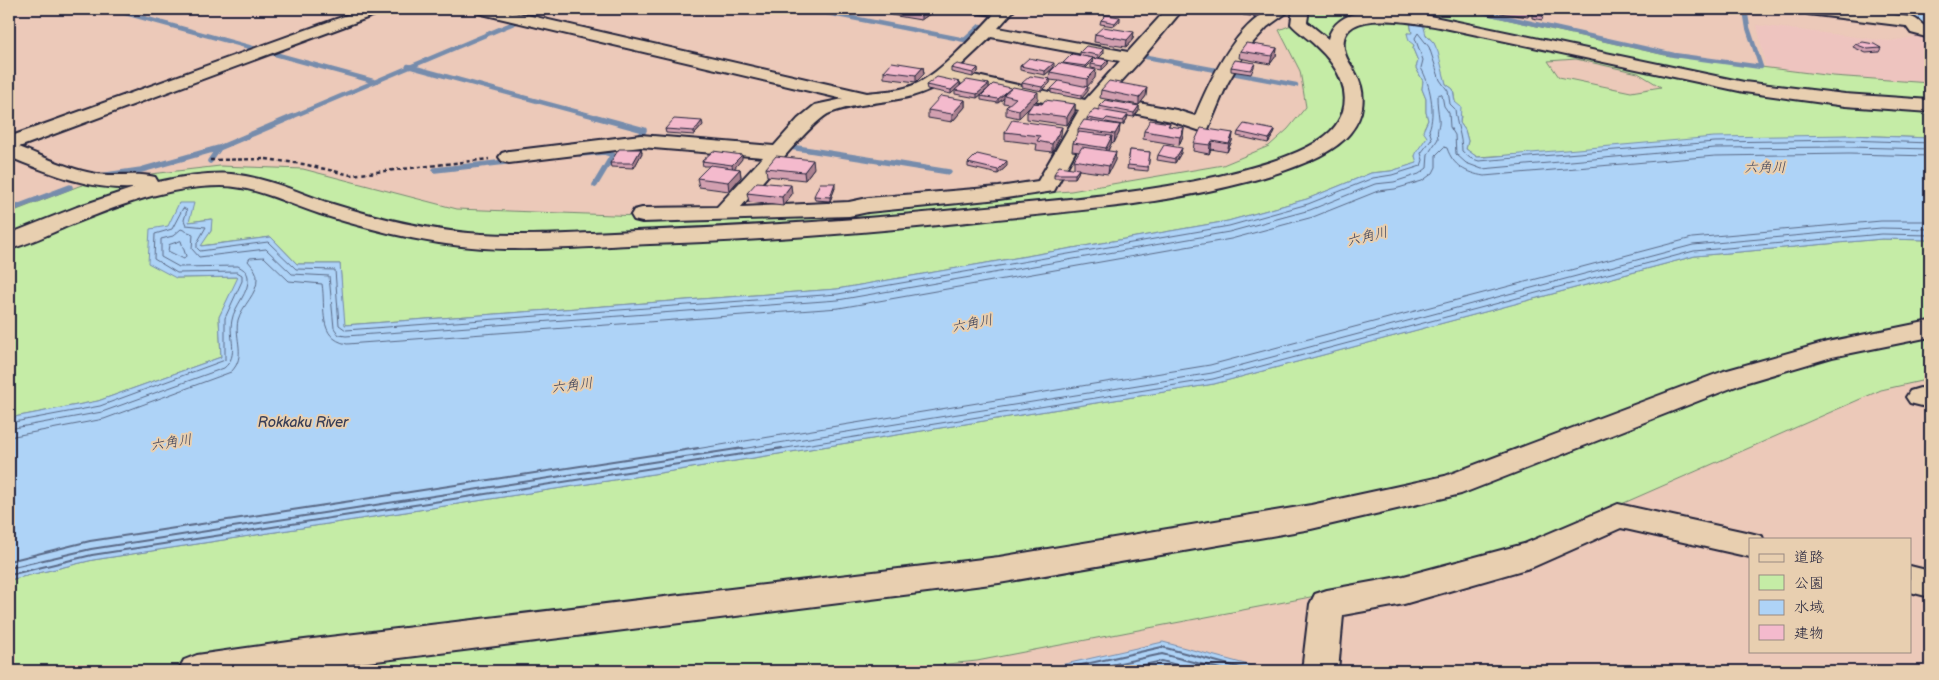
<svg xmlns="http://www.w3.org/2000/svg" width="1939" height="680" viewBox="0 0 1939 680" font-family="'Balsamiq Sans','Klee One',sans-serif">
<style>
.built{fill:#eec4bf}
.green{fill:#c5eca6;stroke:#748770;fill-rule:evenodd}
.water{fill:#aed3f7;stroke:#768cac}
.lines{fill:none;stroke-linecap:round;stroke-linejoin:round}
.shore-far1{stroke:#5a6986;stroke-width:1}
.shore{stroke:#5a6986;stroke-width:2}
.stream-far1{stroke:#768cac;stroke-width:4.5}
.stream{stroke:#768cac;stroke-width:5.5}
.lane-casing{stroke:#22223b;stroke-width:4}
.street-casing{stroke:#22223b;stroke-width:4}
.path{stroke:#22223b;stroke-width:2.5;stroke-dasharray:4 3;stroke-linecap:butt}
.lane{fill:#e8cfb0;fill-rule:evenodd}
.street{fill:#e8cfb0;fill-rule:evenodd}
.wall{fill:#d2a0b0;stroke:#22223b}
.shaded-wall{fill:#ab8290;stroke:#22223b}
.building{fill:#f4bacd;stroke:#22223b}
.labels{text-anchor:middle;stroke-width:4;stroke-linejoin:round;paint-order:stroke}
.water-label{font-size:14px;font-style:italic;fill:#373d57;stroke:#e8cfb0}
</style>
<rect width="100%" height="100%" fill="#ecc9b9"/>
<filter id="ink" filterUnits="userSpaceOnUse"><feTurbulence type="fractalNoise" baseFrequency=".02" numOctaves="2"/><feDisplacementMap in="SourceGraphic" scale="10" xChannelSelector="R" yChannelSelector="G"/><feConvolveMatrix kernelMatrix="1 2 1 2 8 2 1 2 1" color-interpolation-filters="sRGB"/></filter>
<g filter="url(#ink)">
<!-- built -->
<path class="built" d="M 1757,25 L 1889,41 L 1914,37 L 1914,28 L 1930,31 L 1930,83 L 1833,76 L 1766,67 Z"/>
<!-- green -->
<path class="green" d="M 1305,9 L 1408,9 L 1426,12 L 1425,9 L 1441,9 L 1455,13 L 1479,13 L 1665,55 L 1833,76 L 1930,83 L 1930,138 L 1849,135 L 1477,157 L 1466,149 L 1468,141 L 1465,130 L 1460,123 L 1461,116 L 1455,102 L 1453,89 L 1446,84 L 1434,43 L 1409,16 L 1412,34 L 1407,33 L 1414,45 L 1413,49 L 1418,61 L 1416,68 L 1423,81 L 1422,89 L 1426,99 L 1426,112 L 1428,120 L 1424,128 L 1427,137 L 1415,156 L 1418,163 L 1391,171 L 1371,173 L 1307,199 L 1228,221 L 837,289 L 344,325 L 340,264 L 297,264 L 271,237 L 200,246 L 211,231 L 211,219 L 189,222 L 179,203 L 176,278 L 239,277 L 219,317 L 221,357 L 98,401 L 9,418 L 9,213 L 79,186 L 99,180 L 220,166 L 303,169 L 457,209 L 717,219 L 1071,191 L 1223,165 L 1269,146 L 1288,129 L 1306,107 L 1300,71 L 1279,30 L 1304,20 ZM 1576,59 L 1638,73 L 1661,87 L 1631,92 L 1559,77 L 1548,61 Z
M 1882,239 L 1930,240 L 1930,379 L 1881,390 L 1526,546 L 1326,594 L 977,661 L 880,671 L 9,671 L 9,580 L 93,560 L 679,470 L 1214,384 L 1695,256 Z"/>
<!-- water -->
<path class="water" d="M 1408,9 L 1419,9 L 1426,35 L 1434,43 L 1438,52 L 1446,84 L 1453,89 L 1455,102 L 1461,107 L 1460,123 L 1465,130 L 1468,141 L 1466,149 L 1477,157 L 1486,157 L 1714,137 L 1849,135 L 1930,138 L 1930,240 L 1882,239 L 1695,256 L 1214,384 L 679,470 L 93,560 L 9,580 L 9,418 L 98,401 L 221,357 L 219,317 L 238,277 L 176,278 L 148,263 L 150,229 L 168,226 L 179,203 L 194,203 L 189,222 L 212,219 L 211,231 L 201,246 L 271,237 L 297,264 L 340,264 L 345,325 L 837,289 L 1228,221 L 1307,199 L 1371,173 L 1391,171 L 1417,163 L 1415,156 L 1417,151 L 1427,137 L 1423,131 L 1428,120 L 1426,112 L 1426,99 L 1422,89 L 1423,81 L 1416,68 L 1418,61 L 1413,49 L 1414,45 L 1409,41 L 1407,33 L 1412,33 Z
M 1840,9 L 1861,9 L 1912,16 L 1915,15 L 1911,9 L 1930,9 L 1930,29 L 1922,28 L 1917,19 L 1914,18 Z
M 1163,642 L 1271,671 L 1068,671 L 1052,667 Z"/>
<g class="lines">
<!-- shore-far1 -->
<path class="shore-far1" d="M 181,241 L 186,256 L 184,259 L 168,251 L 169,245 Z
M 9,423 L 100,406 L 225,360 L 225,318 L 242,281 L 242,275 L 237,272 L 177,273 L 154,259 L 155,234 L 172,229 L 183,208 L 187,210 L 184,220 L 186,225 L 206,227 L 197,243 L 197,248 L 200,251 L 268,242 L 296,269 L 335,270 L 339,325 L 346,330 L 838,294 L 1229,226 L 1308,204 L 1373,178 L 1392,175 L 1421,166 L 1423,160 L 1421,153 L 1432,139 L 1429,130 C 1436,113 1430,83 1421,68 L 1423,60 L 1415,38 L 1418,33 L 1429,47 L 1440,80 L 1448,91 L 1450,104 L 1455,109 C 1456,124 1462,136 1462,151 L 1470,158 L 1479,161 L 1715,142 L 1849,140 L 1930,143
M 9,429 L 102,412 L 224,368 C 240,355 228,337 232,320 C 234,306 250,292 248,277 C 247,271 243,269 238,266 L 179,267 L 161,257 L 161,239 L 173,236 L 181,229 L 193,234 L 192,249 L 199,257 L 266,249 L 292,274 L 329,276 L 334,328 L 339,335 L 346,336 L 838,300 L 1229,232 L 1310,210 L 1375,184 L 1394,182 L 1419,174 L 1427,168 L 1428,154 L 1438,139 C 1436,128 1440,126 1439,118 C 1438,110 1437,104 1437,96 L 1440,94 L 1442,95 L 1444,106 L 1449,113 L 1450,127 L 1455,135 L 1456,154 L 1466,163 L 1482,169 L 1715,148 L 1849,147 L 1930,149
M 9,437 L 104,419 L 231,372 C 247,356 234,339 238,320 C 242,305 258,294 257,278 C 257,271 252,266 248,261 L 250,258 L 264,257 L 289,281 L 322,284 C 326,308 317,338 347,344 L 839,308 L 1231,239 L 1313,217 L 1378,191 L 1395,189 L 1422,181 L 1433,173 L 1436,167 L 1436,155 L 1444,147 L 1447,148 C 1453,166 1466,173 1484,176 L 1715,156 L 1849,154 L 1930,156
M 690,450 L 1210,365 L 1692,238 L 1881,221 L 1930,221
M 735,450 L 1212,373 L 1693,245 L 1881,228 L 1930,229
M 774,450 L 1213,379 L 1694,251 L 1882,234 L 1930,235"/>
<!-- shore -->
<path class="shore" d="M 9,561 L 90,541 L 698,448
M 9,568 L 91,549 L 743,448
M 9,575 L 92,555 L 782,448
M 1066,671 L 1068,668 L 1162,647 L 1252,671
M 1083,671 L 1162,654 L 1228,671
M 1117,671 L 1162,661 L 1199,671"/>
<!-- stream-far1 -->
<path class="stream-far1" d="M 111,9 L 373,81
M 807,9 L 965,40 L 980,26 L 991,28
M 1469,9 L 1674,55 L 1761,67 L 1748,28 L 1745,9
M 1136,55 L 1296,85
M 408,66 L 600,118
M 289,118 L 547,9"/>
<!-- stream -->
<path class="stream" d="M 596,117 L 644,130 L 639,140 L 642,140
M 784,146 L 949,172
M 580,154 L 604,152 L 604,145 L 607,145
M 210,161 L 219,148 L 292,117
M 435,170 L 515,161
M 100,176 L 141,170 L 219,148
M 595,185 L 613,155 L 604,152
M 9,210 L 70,187"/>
<defs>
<path id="lane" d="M 961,9 C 974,8 995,7 1006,14 L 1002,16 L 965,11 Z"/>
<path id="street" d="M 364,9 L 386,9 L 383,12 L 19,147 C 45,157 70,170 97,174 C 116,177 137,172 155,177 L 158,182 C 181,177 207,172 231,174 C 264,177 295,191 326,202 C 377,218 429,231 482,234 C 534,237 585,233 636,231 C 743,227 848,221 955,210 C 1043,201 1132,196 1219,176 C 1251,168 1321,152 1338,122 C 1355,94 1337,65 1316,46 C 1308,38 1298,32 1291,24 L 1293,9 L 1309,9 L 1307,22 L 1328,39 C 1338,2 1391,11 1420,14 L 1744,82 L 1845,94 L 1930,100 L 1930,112 L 1845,106 L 1744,92 L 1440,27 C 1415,23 1332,5 1345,53 C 1347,61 1353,67 1356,74 C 1367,94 1364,116 1350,133 C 1319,174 1185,197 1134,204 C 1079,211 1023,216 968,222 C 862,233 757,241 650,244 C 603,246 555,250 507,249 C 443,248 381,233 320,214 C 288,204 256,186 221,186 C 168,186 117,206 68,226 C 49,234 29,244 9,249 L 9,234 L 77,207 L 134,188 C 88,190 50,173 9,157 L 9,137 Z
M 474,9 L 501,9 L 867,93 C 884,91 904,91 920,82 C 946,68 978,31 999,9 L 1015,9 L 998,28 L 1128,52 L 1167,9 L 1183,9 L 1139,62 L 1107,97 L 1176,110 L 1195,116 C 1209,82 1236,23 1273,9 C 1278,7 1286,9 1292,9 L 1267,27 L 1247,49 L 1227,84 L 1208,129 L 1201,131 L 1171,121 L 1100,106 L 1054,191 L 999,199 L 868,212 L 849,216 L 642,222 L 634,220 L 631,215 L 634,210 L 642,208 L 717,207 L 763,157 L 641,147 L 509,163 L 502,161 L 499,157 L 502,153 L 509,151 L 641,135 L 774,146 L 798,119 L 815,105 L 843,99 L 482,14 L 477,12 ZM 991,37 L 1120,61 L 1085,100 L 955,71 ZM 946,80 L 1079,110 L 1038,181 L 999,187 L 868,198 L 849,202 L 741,207 C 757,189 813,119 830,113 C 870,98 910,106 946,80 Z
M 1800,9 L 1843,9 L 1911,17 C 1919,19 1921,26 1930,28 L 1930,38 L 1911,33 L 1906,26 L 1808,14 L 1803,12 Z
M 1930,321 L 1930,337 L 1832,357 L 1744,383 L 1461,494 L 1311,529 L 999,583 L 296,671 L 178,671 L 184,660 L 197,655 L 296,641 L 999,557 L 1311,505 L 1445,476 L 1724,371 L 1827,342 Z
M 1920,388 L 1930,390 L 1930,408 L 1910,403 L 1906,397 L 1910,391 Z
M 1618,504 L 1750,533 L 1762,536 L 1763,539 L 1750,539 L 1750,557 L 1621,528 L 1533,567 L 1404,604 L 1343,615 L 1338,671 L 1302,671 L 1310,604 L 1315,594 L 1327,590 L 1404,576 L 1524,544 Z
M 1910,566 L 1930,571 L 1930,597 L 1910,592 Z"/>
</defs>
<!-- lane casing -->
<use href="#lane" class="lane-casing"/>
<!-- street casing -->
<use href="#street" class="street-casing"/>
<!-- path -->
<path class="path" d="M 210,160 L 266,159 L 303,164 L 351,175 L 489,159"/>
<!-- lane -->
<use href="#lane" class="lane"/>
<!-- street -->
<use href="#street" class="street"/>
</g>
<!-- wall -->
<path class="wall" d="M 500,9 L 527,9 L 518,13 Z
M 887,9 L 934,9 L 934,11 L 921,20 L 891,15 L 891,11 L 887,10 Z
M 1198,9 L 1214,9 L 1212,11 Z
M 1219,9 L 1264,9 L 1258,17 L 1243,15 L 1244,10 L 1238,10 L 1235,14 L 1219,11 Z
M 1478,9 L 1501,9 L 1499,13 Z
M 1501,9 L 1531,9 L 1528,17 L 1500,13 Z
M 1531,9 L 1543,16 L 1542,20 L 1532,18 L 1532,14 L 1530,14 Z
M 1101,20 L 1120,21 L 1114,26 L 1100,24 Z
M 1095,34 L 1133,39 L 1126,47 L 1094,42 Z
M 1855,44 L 1881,48 L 1879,52 L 1866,53 L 1853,47 Z
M 1277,48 L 1276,56 L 1270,64 L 1239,58 L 1240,51 Z
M 1080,52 L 1104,53 L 1098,59 L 1108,60 L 1108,64 L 1102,70 L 1091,68 L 1091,64 L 1097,59 L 1080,56 Z
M 1093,58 L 1092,62 L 1086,68 L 1095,78 L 1087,86 L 1088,91 L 1081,99 L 1051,93 L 1051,89 L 1059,81 L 1050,80 L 1050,83 L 1042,91 L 1022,87 L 1022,83 L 1049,79 L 1050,72 L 1063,64 L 1063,63 Z
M 1255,63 L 1254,67 L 1251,74 L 1231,71 L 1231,67 Z
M 1020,66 L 1054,67 L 1045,75 L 1020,70 Z
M 923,67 L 924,74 L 916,82 L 884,78 L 884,71 Z
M 951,68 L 978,68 L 978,72 L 973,77 L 951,72 Z
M 960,82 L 960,86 L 989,84 L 989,88 L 977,98 L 955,94 L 955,90 L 951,94 L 927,89 L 926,85 Z
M 1011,88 L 1010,89 L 1038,99 L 1034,103 L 1042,104 L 1075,104 L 1075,112 L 1067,125 L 1027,119 L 1027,112 L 1031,106 L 1019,118 L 1006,115 L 1006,107 L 1010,104 L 1003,103 L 1004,98 L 998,103 L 981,100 L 981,96 Z
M 1101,90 L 1146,96 L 1139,105 L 1100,98 Z
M 965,100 L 965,107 L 952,122 L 928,118 L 928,110 Z
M 1099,106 L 1139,106 L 1139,110 L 1134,117 L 1127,116 L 1127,119 L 1123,125 L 1106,122 L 1105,123 L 1120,125 L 1119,133 L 1114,143 L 1111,142 L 1111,144 L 1108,151 L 1115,160 L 1108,174 L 1079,170 L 1078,173 L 1075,178 L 1054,178 L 1054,174 L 1074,168 L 1074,160 L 1079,152 L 1072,151 L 1073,143 L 1078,134 L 1078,129 L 1087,121 L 1087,118 L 1099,110 Z
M 1170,123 L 1169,126 L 1183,136 L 1179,145 L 1143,139 L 1144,131 Z
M 703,125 L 694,135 L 666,133 L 665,129 Z
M 1275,130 L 1274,134 L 1268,143 L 1237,136 L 1238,132 Z
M 1005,132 L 1061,135 L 1052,152 L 1036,150 L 1037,144 L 1005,140 Z
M 1233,133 L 1232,141 L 1227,152 L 1211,149 L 1209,154 L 1193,151 L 1194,143 Z
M 641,149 L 642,153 L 634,168 L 611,167 L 610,163 Z
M 1130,150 L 1150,152 L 1148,171 L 1127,169 Z
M 1181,153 L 1175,163 L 1157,160 L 1158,155 Z
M 742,159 L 734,168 L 740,169 L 741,177 L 729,191 L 699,187 L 697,178 L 709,166 L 703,166 L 702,161 Z
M 968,163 L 1007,166 L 998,174 L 968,167 Z
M 766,168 L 814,168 L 805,180 L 767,176 Z
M 835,188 L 830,201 L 815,200 L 814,196 Z
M 747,193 L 792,194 L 783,206 L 749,202 Z"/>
<!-- shaded-wall -->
<path class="shaded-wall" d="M 517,9 L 527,9 L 518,13 Z
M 927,9 L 934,9 L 934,11 L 921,20 L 921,13 Z
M 1260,9 L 1264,9 L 1258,17 L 1259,10 Z
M 1120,17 L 1120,21 L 1114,26 L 1115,23 Z
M 1134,32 L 1133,39 L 1126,47 L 1127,40 Z
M 1277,48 L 1276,56 L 1270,64 L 1272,56 Z
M 1104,49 L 1104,53 L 1098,59 L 1098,55 Z
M 1093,58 L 1092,62 L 1084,70 L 1085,66 Z
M 1108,60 L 1108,64 L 1102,70 L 1102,66 Z
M 1054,63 L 1054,67 L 1045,75 L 1045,71 Z
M 923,67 L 924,74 L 916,82 L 916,75 Z
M 978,68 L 978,72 L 973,77 L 973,73 Z
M 1096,70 L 1095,78 L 1087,87 L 1087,79 Z
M 1050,79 L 1050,83 L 1042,91 L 1042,87 Z
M 960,82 L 960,86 L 951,94 L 951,90 Z
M 989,84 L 989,88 L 977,98 L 977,94 Z
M 1088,87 L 1088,91 L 1081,99 L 1081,95 Z
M 1011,88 L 1010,92 L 1004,95 L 1004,98 L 998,103 L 998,99 Z
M 1147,88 L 1146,96 L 1139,105 L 1139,98 Z
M 1038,92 L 1038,99 L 1019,118 L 1019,110 Z
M 965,100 L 965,107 L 952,122 L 952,114 Z
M 1075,104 L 1075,112 L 1067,125 L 1067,117 Z
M 1139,106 L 1139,110 L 1134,117 L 1134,113 Z
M 1128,115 L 1127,119 L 1123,125 L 1123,121 Z
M 702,121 L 703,125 L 694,135 L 694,131 Z
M 1120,125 L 1119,133 L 1114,143 L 1115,134 Z
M 1062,127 L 1061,135 L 1052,152 L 1052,144 Z
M 1184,128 L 1183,136 L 1179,145 L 1180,137 Z
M 1275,130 L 1274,134 L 1268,143 L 1269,139 Z
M 1233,133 L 1232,141 L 1227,152 L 1229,144 Z
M 1112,136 L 1111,144 L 1105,156 L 1106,148 Z
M 1212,141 L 1211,149 L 1209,154 L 1210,145 Z
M 1182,148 L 1181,153 L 1175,163 L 1175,159 Z
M 641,149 L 642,153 L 634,168 L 633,163 Z
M 1116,152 L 1115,160 L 1108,174 L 1109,166 Z
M 742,155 L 742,159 L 733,170 L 732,165 Z
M 813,160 L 814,168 L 805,180 L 804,172 Z
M 1007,161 L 1007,166 L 998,174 L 998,170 Z
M 740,169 L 741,177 L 729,191 L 728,182 Z
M 1079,169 L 1078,173 L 1075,178 L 1075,174 Z
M 835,183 L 835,188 L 830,201 L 830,197 Z
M 791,185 L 792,194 L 783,206 L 782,197 Z"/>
<!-- building -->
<path class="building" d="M 894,9 L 927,9 L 921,13 Z
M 1249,9 L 1260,9 L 1259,10 Z
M 1520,9 L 1531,9 L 1530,10 Z
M 1531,9 L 1544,9 L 1543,16 L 1533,15 L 1533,10 L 1531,10 Z
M 1106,15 L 1120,17 L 1115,23 L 1101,20 Z
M 1103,27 L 1134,32 L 1127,40 L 1095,34 Z
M 1863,42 L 1874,44 L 1881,48 L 1868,49 L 1855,44 Z
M 1246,43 L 1277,48 L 1272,56 L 1240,51 Z
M 1086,46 L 1104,49 L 1098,55 L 1080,52 Z
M 1072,54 L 1093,58 L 1085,66 L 1063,63 Z
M 1029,58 L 1054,63 L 1045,71 L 1020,66 Z
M 1097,58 L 1108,60 L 1102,66 L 1091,64 Z
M 1235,60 L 1255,63 L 1251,70 L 1231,67 Z
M 892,62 L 923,67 L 916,75 L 884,71 Z
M 1059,63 L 1096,70 L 1087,79 L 1050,72 Z
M 957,64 L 978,68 L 973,73 L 951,68 Z
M 1030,76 L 1050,79 L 1042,87 L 1022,83 Z
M 937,77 L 960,82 L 951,90 L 926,85 Z
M 967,80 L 989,84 L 977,94 L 955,90 Z
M 1059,81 L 1088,87 L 1081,95 L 1051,89 Z
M 1109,81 L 1147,88 L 1139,98 L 1101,90 Z
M 993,84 L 1011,88 L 998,99 L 981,96 Z
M 1013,87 L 1038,92 L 1019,110 L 1006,107 L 1016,98 L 1004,95 Z
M 941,96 L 965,100 L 952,114 L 928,110 Z
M 1045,100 L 1075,104 L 1067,117 L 1027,112 L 1033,103 L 1042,104 Z
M 1105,100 L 1139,106 L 1134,113 L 1099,106 Z
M 1094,109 L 1128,115 L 1123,121 L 1107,118 L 1104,121 L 1087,118 Z
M 674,119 L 702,121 L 694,131 L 665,129 Z
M 1012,120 L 1062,127 L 1052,144 L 1037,141 L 1040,136 L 1005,132 Z
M 1084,120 L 1120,125 L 1115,134 L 1078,129 Z
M 1150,120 L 1170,123 L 1168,126 L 1184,128 L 1180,137 L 1144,131 Z
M 1244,124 L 1275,130 L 1269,139 L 1238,132 Z
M 1201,128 L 1233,133 L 1229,144 L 1212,141 L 1210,145 L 1194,143 Z
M 1079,132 L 1112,136 L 1106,148 L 1073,143 Z
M 1164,145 L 1182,148 L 1175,159 L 1158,155 Z
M 1082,147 L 1116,152 L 1109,166 L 1074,160 Z
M 619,149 L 641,149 L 633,163 L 610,163 Z
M 1130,150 L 1150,152 L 1148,167 L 1128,165 Z
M 713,151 L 742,155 L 732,165 L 702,161 Z
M 977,154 L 1007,161 L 998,170 L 968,163 Z
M 776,156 L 813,160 L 804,172 L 766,168 Z
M 710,165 L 740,169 L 728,182 L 697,178 Z
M 1059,166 L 1079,169 L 1075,174 L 1054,174 Z
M 757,182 L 791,185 L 782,197 L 747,193 Z
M 820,183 L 835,183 L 830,197 L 814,196 Z"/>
</g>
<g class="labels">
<!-- water labels -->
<g class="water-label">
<text transform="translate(1765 167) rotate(-1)" y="5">六角川</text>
<text transform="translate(1367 236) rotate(-14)" y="5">六角川</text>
<text transform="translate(972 323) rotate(-11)" y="5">六角川</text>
<text transform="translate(572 385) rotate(-7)" y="5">六角川</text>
<text x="303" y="427">Rokkaku River</text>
<text transform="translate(171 442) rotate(-9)" y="5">六角川</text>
</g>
</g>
<!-- margin -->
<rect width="1939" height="680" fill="none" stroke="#e8cfb0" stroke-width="30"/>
<rect x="15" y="15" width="1909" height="650" fill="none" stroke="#22223b" stroke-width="2" filter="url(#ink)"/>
<!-- legend -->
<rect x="1749" y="538" width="162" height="115" fill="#e8cfb0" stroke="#998a81"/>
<rect x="1759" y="554" width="25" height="8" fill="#e8cfb0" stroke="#998a81"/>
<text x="1794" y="562" font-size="15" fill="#22223b">道路</text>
<rect x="1759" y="575" width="25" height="15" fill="#c5eca6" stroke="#998a81"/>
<text x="1794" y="588" font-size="15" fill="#22223b">公園</text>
<rect x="1759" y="600" width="25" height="15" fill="#aed3f7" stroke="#998a81"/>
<text x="1794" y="612" font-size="15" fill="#22223b">水域</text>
<rect x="1759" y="625" width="25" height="15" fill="#f4bacd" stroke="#998a81"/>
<text x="1794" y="638" font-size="15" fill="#22223b">建物</text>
</svg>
